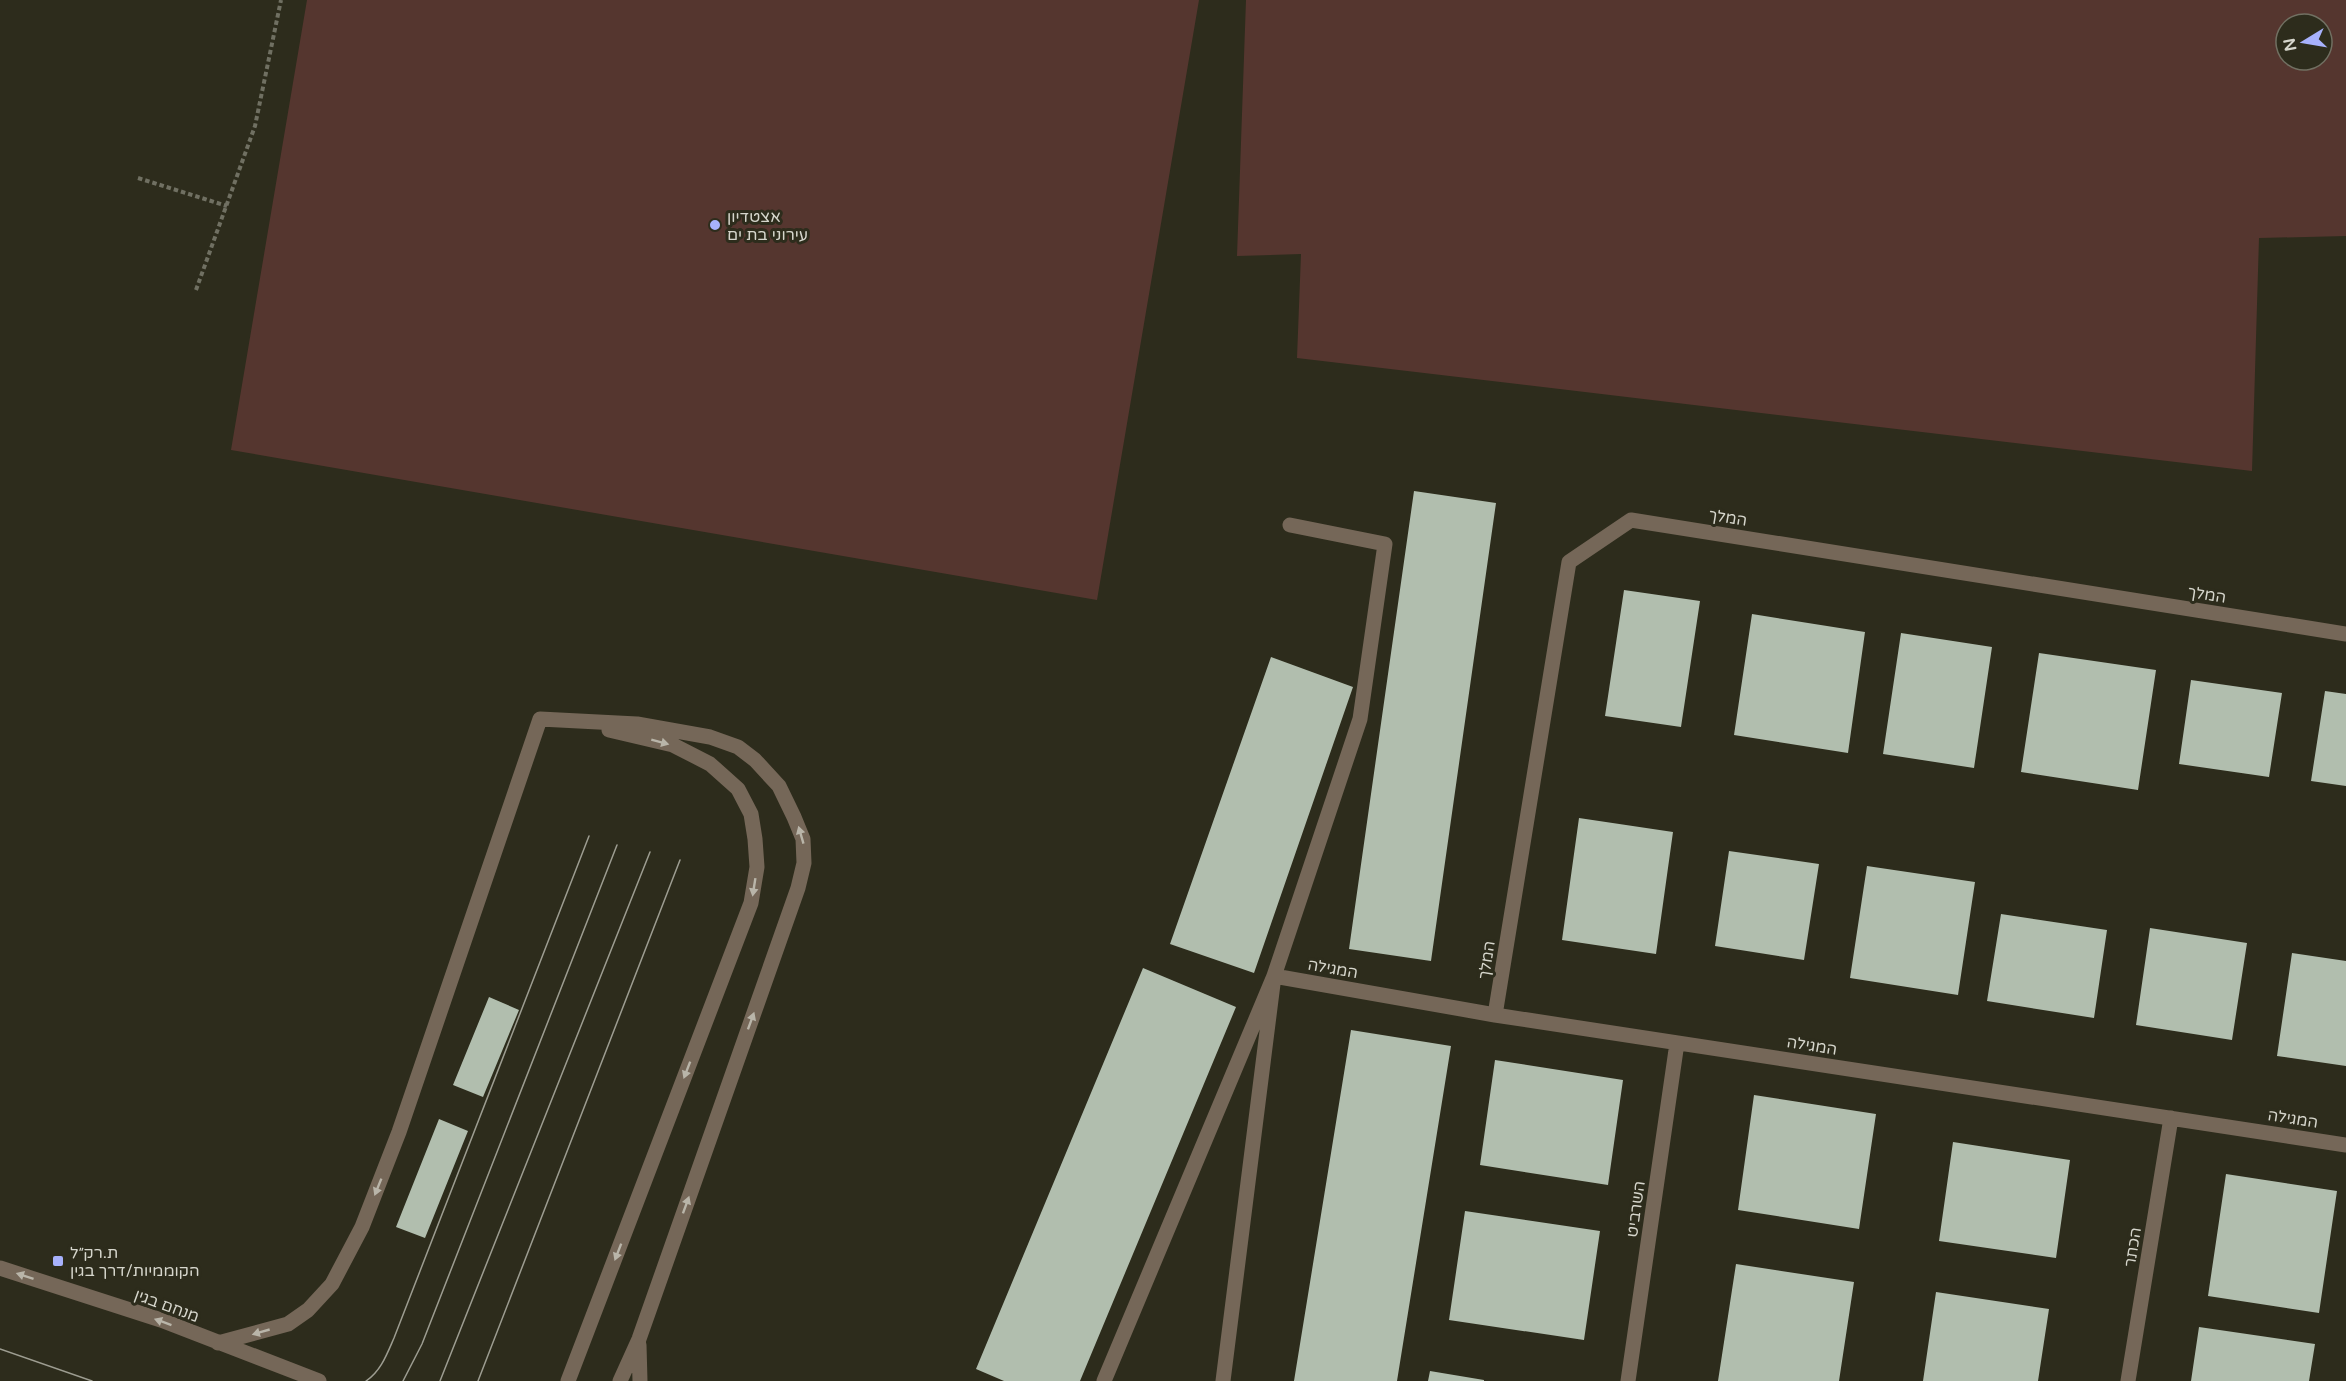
<svg xmlns="http://www.w3.org/2000/svg" width="2346" height="1381" viewBox="0 0 2346 1381" font-family="'Varela Round',Heebo,sans-serif">
<style>
.green{fill:#55362f;fill-rule:evenodd}
.building{fill:#b1beae}
.lines{fill:none;stroke-linecap:round;stroke-linejoin:round}
.path{stroke:#707062;stroke-width:4;stroke-dasharray:4.5 3;stroke-linecap:butt}
.minor{stroke:#756758;stroke-width:15}
.tram{stroke:#9d9d91;stroke-width:1.5}
.oneway{fill:#b9b5a9}
.poi-dot{fill:#a7b1fc;stroke:#2d2c1c;stroke-width:2}
.labels{text-anchor:middle;stroke-width:6;stroke-linejoin:round;paint-order:stroke}
.poi-label{font-size:16px;fill:#d6d6cc;stroke:#2d2c1c;text-anchor:start}
.street-label{font-size:16px;fill:#d6d6cc;stroke:#2d2c1c}
</style>
<rect width="100%" height="100%" fill="#2d2c1c"/>
<!-- green -->
<path class="green" d="M 307,0 L 1199,0 L 1097,600 L 231,450 Z
M 1246,0 L 2346,0 L 2346,236 L 2259,238 L 2252,471 L 1297,358 L 1301,254 L 1237,256 ZM 2286,24 L 2322,24 L 2322,60 L 2286,60 Z"/>
<!-- building -->
<path class="building" d="M 1414,491 L 1496,503 L 1431,961 L 1349,949 Z
M 1624,590 L 1700,601 L 1681,727 L 1605,716 Z
M 1752,614 L 1865,632 L 1848,753 L 1734,735 Z
M 1901,633 L 1992,647 L 1974,768 L 1883,754 Z
M 2039,653 L 2156,670 L 2138,790 L 2021,772 Z
M 1271,657 L 1353,687 L 1254,973 L 1170,944 Z
M 2191,680 L 2282,693 L 2269,777 L 2179,764 Z
M 2325,691 L 2346,694 L 2346,786 L 2311,781 Z
M 1579,818 L 1673,832 L 1656,954 L 1562,940 Z
M 1729,851 L 1819,864 L 1804,960 L 1715,946 Z
M 1867,866 L 1975,882 L 1958,995 L 1850,978 Z
M 2001,914 L 2107,930 L 2094,1018 L 1987,1001 Z
M 2150,928 L 2247,943 L 2232,1040 L 2136,1025 Z
M 2292,953 L 2346,961 L 2346,1066 L 2277,1056 Z
M 1143,968 L 1236,1007 L 1080,1381 L 1004,1381 L 976,1369 Z
M 489,997 L 519,1010 L 483,1097 L 453,1085 Z
M 1351,1030 L 1451,1046 L 1397,1381 L 1294,1381 Z
M 1495,1060 L 1623,1080 L 1608,1185 L 1480,1165 Z
M 1754,1095 L 1876,1114 L 1859,1229 L 1738,1210 Z
M 439,1119 L 468,1131 L 425,1238 L 396,1227 Z
M 1953,1142 L 2070,1160 L 2056,1258 L 1939,1241 Z
M 2226,1174 L 2337,1191 L 2319,1313 L 2208,1296 Z
M 1465,1211 L 1600,1231 L 1584,1340 L 1449,1320 Z
M 1736,1264 L 1854,1282 L 1839,1381 L 1718,1381 Z
M 1936,1292 L 2049,1309 L 2038,1381 L 1923,1381 Z
M 2199,1327 L 2315,1344 L 2309,1381 L 2191,1381 Z
M 1430,1371 L 1484,1380 L 1484,1381 L 1428,1381 Z"/>
<g class="lines">
<!-- path -->
<path class="path" d="M 138,178 L 227,206
M 196,290 L 255,126 L 281,0"/>
<!-- minor -->
<path class="minor" d="M 540,719 L 637,724 L 710,737 L 738,747 L 755,760 L 779,786 L 794,817 L 803,839 L 804,863 L 798,888 L 639,1339 L 620,1381
M 1495,1015 L 1569,562 L 1631,520 L 2346,634
M 0,1268 L 161,1320 L 319,1381
M 218,1343 L 288,1324 L 308,1310 L 332,1284 L 362,1227 L 399,1132 L 540,719
M 639,1345 L 640,1381
M 568,1381 L 751,903 L 757,867 L 755,839 L 751,814 L 738,789 L 710,764 L 673,745 L 609,730
M 1104,1381 L 1274,976 L 1360,719 L 1385,544 L 1290,525
M 1223,1381 L 1274,976 L 1495,1015 L 2346,1145
M 1628,1381 L 1677,1043
M 2128,1381 L 2171,1118"/>
<!-- tram -->
<path class="tram" d="M 0,1349 L 92,1381
M 366,1381 C 381,1371 387,1354 394,1338 L 589,836
M 403,1381 L 422,1344 L 617,845
M 440,1381 L 650,852
M 478,1381 L 680,860"/>
</g>
<!-- one-way arrows -->
<defs><path id="oneway-solid" d="M-6-.8H1V-3.2L6.5 0L1 3.2V.8H-6Z" transform="scale(1.5)"/></defs>
<g class="oneway">
<use href="#oneway-solid" transform="translate(660 742) rotate(15)"/>
<use href="#oneway-solid" transform="translate(801 835) rotate(-106)"/>
<use href="#oneway-solid" transform="translate(754 887) rotate(99)"/>
<use href="#oneway-solid" transform="translate(751 1021) rotate(-70)"/>
<use href="#oneway-solid" transform="translate(687 1070) rotate(111)"/>
<use href="#oneway-solid" transform="translate(378 1187) rotate(112)"/>
<use href="#oneway-solid" transform="translate(686 1205) rotate(-70)"/>
<use href="#oneway-solid" transform="translate(618 1252) rotate(111)"/>
<use href="#oneway-solid" transform="translate(25 1276) rotate(-162)"/>
<use href="#oneway-solid" transform="translate(163 1322) rotate(-160)"/>
<use href="#oneway-solid" transform="translate(261 1332) rotate(164)"/>
</g>
<!-- markers -->
<g class="poi-dot">
<circle cx="715" cy="225" r="6"/>
<rect x="52" y="1255" width="12" height="12" rx="3"/>
</g>
<g class="labels">
<!-- poi labels -->
<g class="poi-label">
<text x="727" y="222">אצטדיון<tspan x="727" dy="18">עירוני בת ים</tspan></text>
<text x="70" y="1258">ת.רק״ל<tspan x="70" dy="18">הקוממיות/דרך בגין</tspan></text>
</g>
<!-- street labels -->
<g class="street-label">
<text transform="translate(1728 517) rotate(9)" y="6">המלך</text>
<text transform="translate(2207 594) rotate(9)" y="6">המלך</text>
<text transform="translate(1486 960) rotate(-81)" y="6">המלך</text>
<text transform="translate(1333 968) rotate(10)" y="6">המגילה</text>
<text transform="translate(1812 1045) rotate(9)" y="6">המגילה</text>
<text transform="translate(2293 1118) rotate(9)" y="6">המגילה</text>
<text transform="translate(1635 1209) rotate(-82)" y="6">השרביט</text>
<text transform="translate(2132 1247) rotate(-81)" y="6">הכתר</text>
<text transform="translate(167 1305) rotate(20)" y="6">מנחם בגין</text>
</g>
</g>
<!-- north arrow -->
<g transform="translate(2304 42) rotate(259)"><circle r="28" fill="#2d2c1c" stroke="#717062" stroke-width="1.5"/>
<path d="M0-4.5L10 22L0 15L-10 22Z" fill="#a7b1fc"/>
<text y="-9" font-size="16" font-weight="bold" text-anchor="middle" fill="#d6d6cc">N</text>
</g>
</svg>
